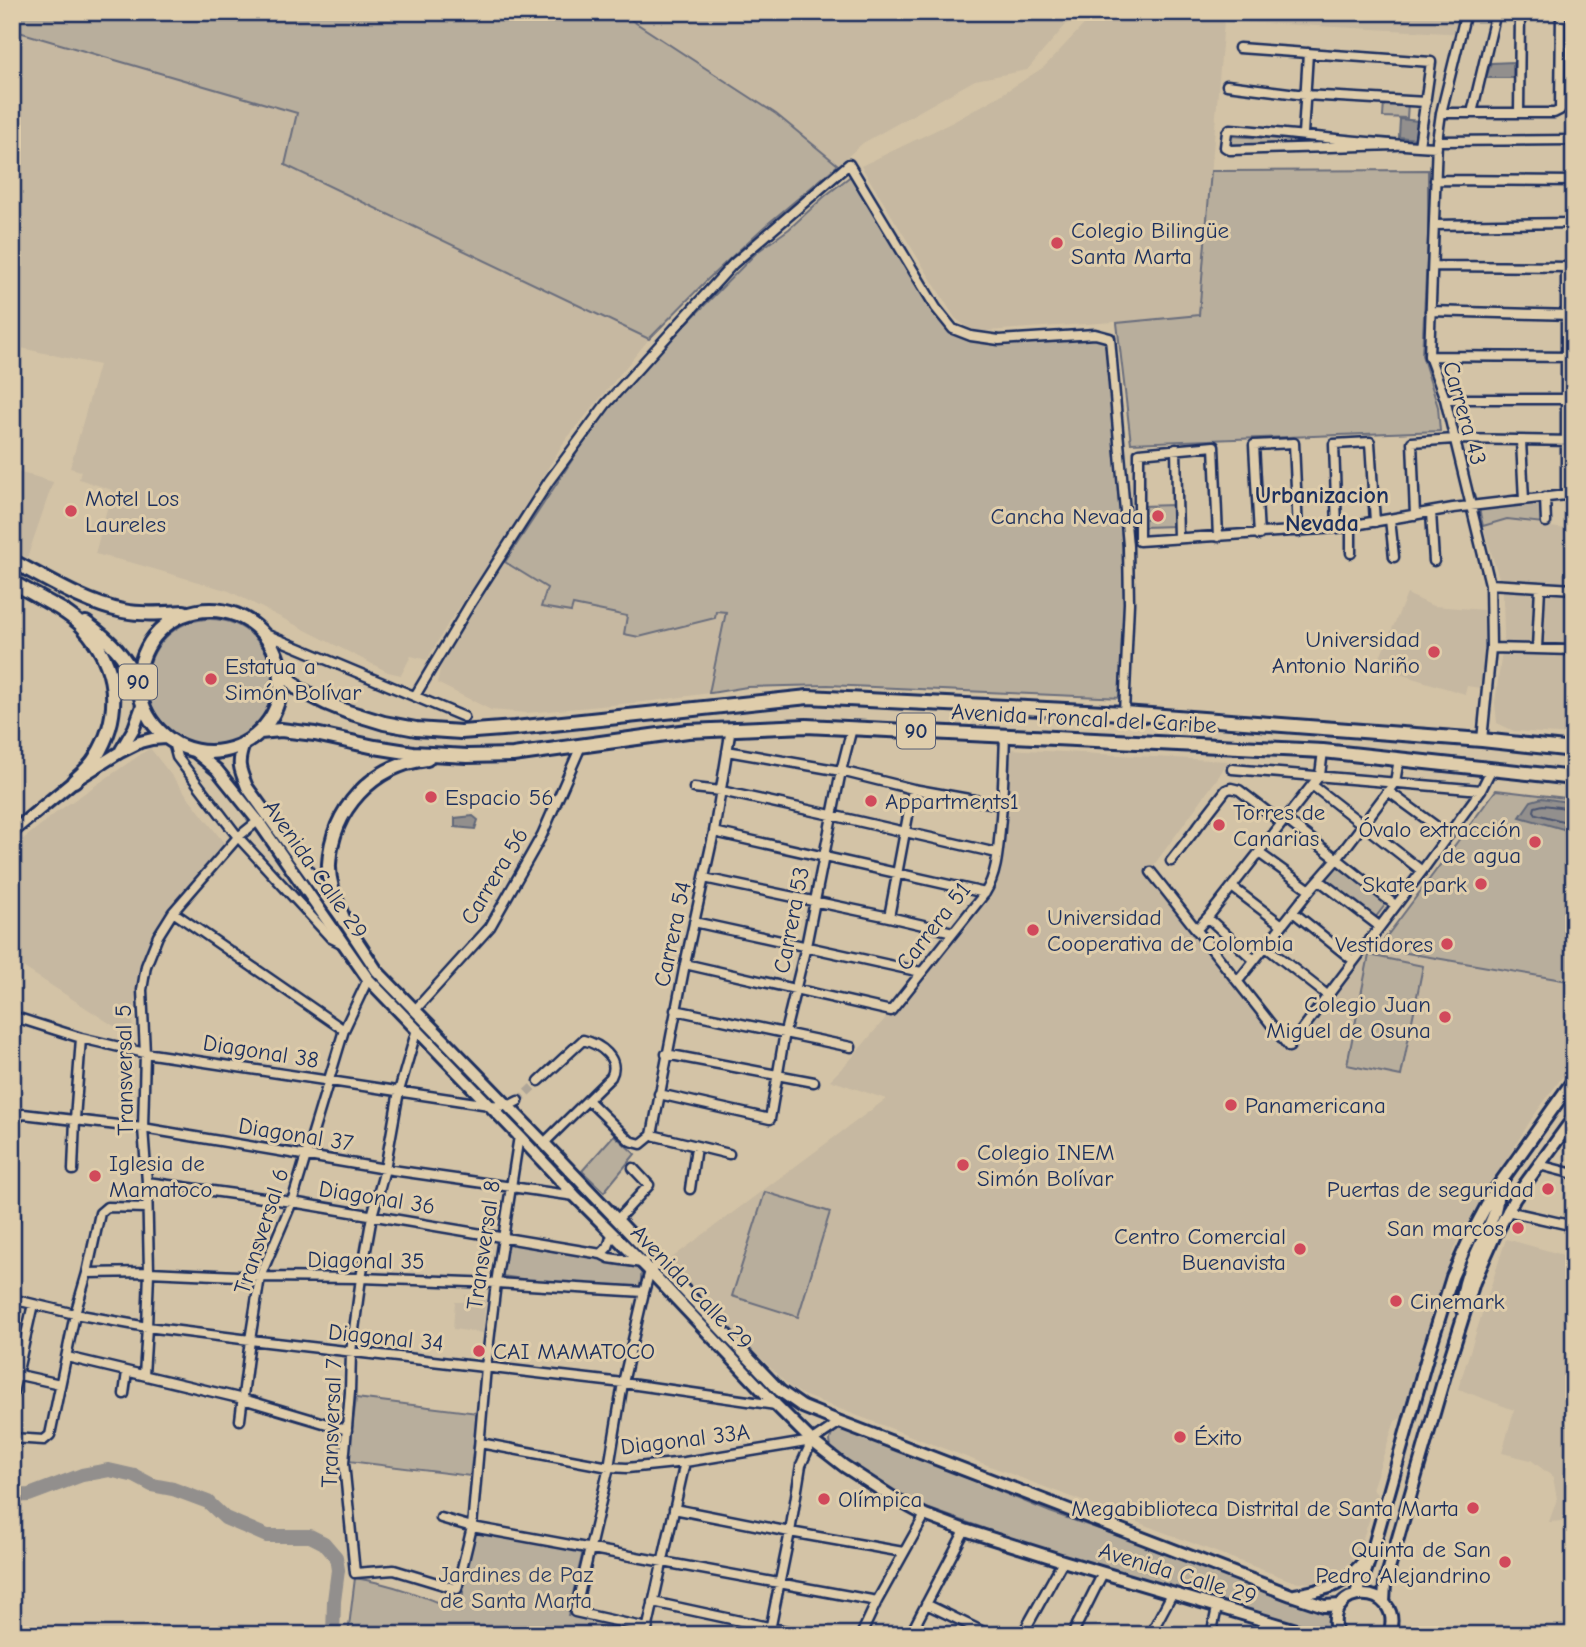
<svg xmlns="http://www.w3.org/2000/svg" width="1586" height="1647" viewBox="0 0 1586 1647" font-family="'Comic Neue',sans-serif">
<style>
.built{fill:#c6b8a1}
.green{fill:#b8ae9c;stroke:#6a6e7d;stroke-width:2}
.water{fill:#928f8d;stroke:#62697a;stroke-width:2}
.lines{fill:none;stroke-linecap:round;stroke-linejoin:round}
.shore{stroke:#4b5571;stroke-width:2}
.river{stroke:#928f8d;stroke-width:14}
.minor-tunnel{stroke:#aea598;stroke-width:8;stroke-dasharray:8 4;stroke-linecap:butt}
.minor-casing{stroke:#1b2f5e;stroke-width:13}
.major-casing{stroke:#1b2f5e;stroke-width:16}
.highway-casing{stroke:#1b2f5e;stroke-width:18}
.minor{stroke:#dfcdab;stroke-width:8}
.major{stroke:#dfcdab;stroke-width:10}
.highway{stroke:#dfcdab;stroke-width:12}
.poi-dot{fill:#d1495b;stroke:#dfcdab;stroke-width:2.5}
.labels{text-anchor:middle;stroke-width:6;stroke-linejoin:round;paint-order:stroke}
.shield{fill:#dfcdab;stroke:#565e75;stroke-width:2}
.shield-label{font-size:21px;font-weight:bold;fill:#1b2f5e}
.poi-label{font-size:23px;fill:#1b2f5e;stroke:#dfcdab;text-anchor:start}
.street-label{font-size:23px;fill:#1b2f5e;stroke:#dfcdab}
.park-label{font-size:23px;fill:#2b3c64;stroke:#dfcdab}
.neighbourhood-label{font-size:24px;font-weight:bold;fill:#1b2f5e;stroke:#dfcdab}
</style>
<rect width="100%" height="100%" fill="#d3c3a6"/>
<filter id="ink" filterUnits="userSpaceOnUse"><feTurbulence type="fractalNoise" baseFrequency=".0143" numOctaves="2"/><feDisplacementMap in="SourceGraphic" scale="14" xChannelSelector="R" yChannelSelector="G"/><feConvolveMatrix kernelMatrix="1 2 1 2 8 2 1 2 1" color-interpolation-filters="sRGB"/></filter>
<g filter="url(#ink)">
<!-- built -->
<path class="built" d="M 619,12 L 1077,12 L 1027,70 L 975,80 L 863,143 L 838,165 L 776,114 Z
M 1096,12 L 1193,14 L 1179,12 L 1470,12 L 1465,34 L 1224,21 L 1199,316 L 973,332 L 955,318 L 861,166 L 953,122 L 999,96 L 1044,67 Z
M 12,30 L 298,113 L 285,165 L 649,339 L 564,442 L 504,540 L 503,546 L 449,622 L 427,660 L 411,656 L 401,675 L 388,672 L 229,591 L 133,563 L 95,554 L 112,490 L 79,479 L 81,471 L 70,468 L 99,365 L 12,346 Z
M 12,471 L 33,476 L 53,482 L 27,558 L 12,548 Z
M 1507,519 L 1543,523 L 1551,527 L 1574,530 L 1574,735 L 1514,731 L 1497,723 L 1495,703 L 1504,636 L 1503,591 L 1483,526 Z
M 505,562 L 547,588 L 542,607 L 571,611 L 572,605 L 627,616 L 624,634 L 640,637 L 714,618 L 716,611 L 726,612 L 709,693 L 653,701 L 527,713 L 491,710 L 437,683 L 441,665 L 474,603 Z
M 1407,594 L 1433,606 L 1485,610 L 1487,636 L 1480,688 L 1467,686 L 1465,694 L 1376,667 Z
M 150,748 L 224,843 L 160,919 L 143,960 L 137,986 L 131,1037 L 12,960 L 12,848 L 57,812 Z
M 1007,749 L 1228,761 L 1219,776 L 1148,873 L 1288,1052 L 1371,946 L 1574,982 L 1574,1061 L 1532,1118 L 1458,1239 L 1454,1248 L 1401,1418 L 1395,1421 L 1372,1489 L 1378,1495 L 1357,1555 L 1339,1573 L 1328,1578 L 1310,1583 L 1292,1581 L 803,1395 L 790,1387 L 665,1263 L 886,1099 L 830,1080 L 850,1060 L 994,890 Z
M 1506,1239 L 1574,1258 L 1574,1520 L 1549,1522 L 1557,1499 L 1553,1477 L 1531,1460 L 1502,1453 L 1514,1410 L 1458,1389 Z
M 465,1295 L 486,1295 L 483,1333 L 453,1329 L 455,1302 L 464,1302 Z"/>
<!-- green -->
<path class="green" d="M 12,12 L 619,12 L 776,114 L 838,165 L 764,227 L 708,279 L 649,339 L 285,165 L 297,113 L 12,30 Z
M 1384,102 L 1408,103 L 1407,118 L 1383,117 Z
M 1231,136 L 1356,143 L 1230,146 Z
M 1428,170 L 1428,237 L 1422,355 L 1438,407 L 1440,431 L 1131,443 L 1117,323 L 1199,315 L 1211,171 Z
M 852,175 L 927,303 L 938,317 L 954,332 L 999,344 L 1072,337 L 1100,338 L 1107,345 L 1121,511 L 1125,623 L 1123,698 L 828,685 L 747,687 L 711,693 L 709,693 L 726,612 L 716,611 L 715,618 L 639,637 L 624,634 L 627,616 L 573,605 L 571,612 L 541,607 L 547,588 L 505,562 L 578,451 L 621,391 L 654,353 L 689,321 L 757,252 L 789,229 L 825,196 Z
M 1543,503 L 1543,523 L 1507,519 L 1483,526 L 1479,509 Z
M 1173,505 L 1174,526 L 1144,527 L 1142,506 Z
M147 682a63 63 0 1 1 126 0a63 63 0 1 1-126 0Z
M 1496,790 L 1574,799 L 1574,982 L 1378,948 Z
M 1336,864 L 1388,901 L 1375,918 L 1324,881 Z
M 1369,955 L 1423,966 L 1401,1076 L 1347,1065 Z
M 614,1135 L 635,1154 L 604,1192 L 582,1171 Z
M 765,1192 L 830,1212 L 798,1317 L 732,1296 Z
M 506,1239 L 642,1267 L 640,1290 L 570,1286 L 502,1276 Z
M 356,1398 L 478,1413 L 470,1476 L 348,1461 Z
M 845,1427 L 1050,1512 L 1196,1563 L 1330,1615 L 1331,1635 L 1317,1635 L 1048,1551 L 918,1505 L 879,1484 L 833,1451 C 826,1438 832,1431 845,1427 Z
M 473,1531 L 583,1551 L 568,1615 L 610,1622 L 608,1635 L 348,1635 L 355,1578 C 393,1584 426,1597 460,1612 Z"/>
<!-- water -->
<path class="water" d="M 1513,62 L 1513,78 L 1486,78 L 1491,63 Z
M 1400,119 L 1418,121 L 1417,139 L 1399,137 Z
M 1542,798 L 1574,803 L 1574,832 L 1520,817 L 1531,801 Z
M 473,816 L 478,820 L 475,829 L 455,827 L 455,818 Z"/>
<g class="lines">
<!-- shore -->
<path class="shore" d="M 1574,809 L 1543,805 L 1535,807 L 1534,811 L 1536,814 L 1574,824"/>
<!-- river -->
<path class="river" d="M 12,1496 L 29,1495 L 82,1475 L 109,1470 L 135,1476 L 152,1485 L 173,1489 L 208,1502 L 225,1518 L 267,1536 L 310,1536 L 324,1543 L 336,1557 L 338,1570 L 334,1601 L 333,1635"/>
<!-- minor-tunnel -->
<path class="minor-tunnel" d="M 518,1101 L 539,1081"/>
<defs>
<path id="minor" d="M 1466,12 L 1441,113 L 1437,141 L 1429,356 L 1445,399 L 1490,584 L 1491,648 L 1482,740
M 1239,48 L 1431,62 L 1419,146
M 1227,85 L 1305,95 L 1426,102
M 1441,113 L 1554,113 L 1560,110 L 1561,12
M 1472,113 L 1496,12
M 1519,113 L 1520,12
M 1303,134 L 1308,53
M 1437,141 L 1574,140
M 1396,145 L 1230,150 L 1225,147 L 1227,132 L 1230,129 C 1299,134 1368,144 1437,147
M 1435,180 L 1574,181
M 1435,225 L 1574,223
M 1433,266 L 1574,267
M 1430,311 L 1574,315
M 1429,356 L 1574,357
M 1445,399 L 1566,399
M 1521,441 L 1524,500
M 1176,449 L 1178,538
M 1566,495 L 1566,267
M 1545,497 L 1546,522
M 1431,512 L 1434,561
M 1415,515 L 1412,442 L 1454,439 L 1574,441
M 1390,519 L 1394,557
M 1351,526 L 1351,553
M 1337,528 L 1334,444 L 1370,442 L 1375,522
M 1259,535 L 1254,445 L 1294,443 L 1298,532
M 1218,537 L 1214,446 L 1139,453 L 1139,541 L 1337,528 L 1453,508 L 1574,494
M 1490,584 L 1574,589
M 263,633 L 464,717
M 1491,648 L 1574,650
M 1537,648 L 1540,587
M 415,696 L 469,606 L 549,481 L 606,404 L 733,264 L 849,164 L 936,308 L 953,329 L 971,336 L 999,340 L 1095,334 L 1110,338 L 1128,546 L 1129,603 L 1124,713
M 173,742 L 177,757 L 238,837 L 331,938 L 343,944
M 727,751 L 841,771 L 913,789 L 1002,805
M 1232,769 L 1481,790
M 1312,785 L 1422,871
M 694,788 L 721,791 L 831,815 L 997,853
M 1388,791 L 1448,835
M 1285,819 L 1341,862 L 1395,905
M 714,832 L 985,893
M 1259,853 L 1310,890
M 1171,861 L 1226,790 L 1231,788 L 1239,790 L 1282,823
M 1151,872 L 1289,1047 L 1422,871 L 1481,790 L 1491,770
M 704,878 L 889,917 L 953,932
M 1319,880 L 1379,926
M 1232,887 L 1282,925
M 173,912 L 344,1030
M 1293,912 L 1354,961
M 889,917 L 913,789
M 1208,918 L 1254,960
M 694,922 L 921,972
M 1196,930 L 1208,917 L 1320,775 L 1323,751
M 1266,947 L 1327,995
M 685,964 L 891,1011 L 985,893 C 997,874 998,851 1000,829 C 1003,798 1004,767 1005,735
M 1238,981 L 1310,890 L 1337,859 L 1395,782 L 1399,759
M 415,1010 L 490,927 L 542,835 L 581,746
M 675,1010 L 851,1047
M 12,1016 L 81,1038 L 145,1053 L 489,1105 L 508,1106 L 518,1101
M 417,1029 L 399,1091 L 385,1169 L 372,1216 L 361,1278 L 351,1352 L 350,1392 L 344,1463 L 355,1573 L 394,1570 L 457,1589 L 472,1527 L 486,1367 L 496,1283 L 519,1136
M 666,1054 L 814,1082
M 539,1081 L 583,1040 C 600,1044 621,1059 611,1077 L 544,1143
M 659,1094 L 770,1119 L 785,1032 L 806,946 L 841,771 L 852,728
M 588,1100 L 630,1141 L 641,1144 L 652,1135 L 685,964 L 714,832 L 731,728
M 12,1121 L 23,1114 L 143,1128 L 385,1169 L 575,1196
M 652,1135 L 729,1154
M 1539,1165 L 1574,1174
M 73,1170 L 75,1119 L 81,1038
M 147,1182 L 292,1202 L 601,1254 L 609,1258 L 642,1263 L 644,1262
M 690,1189 L 696,1147
M 1507,1211 L 1574,1226
M 12,1215 L 15,1216 L 12,1226
M 617,1220 L 649,1185 L 633,1168
M 601,1254 L 608,1247 L 612,1235
M 87,1273 L 149,1272 L 260,1277 L 361,1278 L 496,1283 L 644,1292
M 12,1299 L 75,1314 L 147,1327 L 250,1340 L 623,1383 L 776,1405
M 67,1357 L 243,1399 L 347,1430
M 15,1374 L 60,1384
M 144,1375 L 147,1327 L 149,1272 L 147,1182 L 143,1128 L 145,1053 L 142,990 L 146,966 L 158,936 L 173,912 L 238,837 L 258,821
M 124,1394 L 127,1372
M 12,1397 L 33,1304
M 240,1420 L 250,1340 L 260,1277 L 292,1202 L 344,1030 L 368,979
M 12,1438 L 44,1440 L 50,1435 L 75,1314 L 87,1273 L 100,1213 L 107,1207 L 147,1208
M 480,1443 L 609,1467 L 627,1468 L 685,1462 L 812,1441
M 674,1509 L 790,1532 L 903,1552
M 441,1518 L 472,1527 L 877,1601
M 653,1602 L 805,1635
M 926,1604 L 990,1635
M 647,1628 L 575,1612 L 609,1467 L 623,1383 L 644,1292 L 650,1271 L 653,1268
M 646,1635 L 685,1462
M 769,1635 L 790,1532 L 801,1465 L 812,1441 L 840,1422
M 861,1635 L 877,1601 L 925,1515
M 910,1635 L 965,1530
M 1022,1635 L 1063,1561
M 1072,1635 L 1103,1573
M 1150,1635 L 1172,1594
M 1211,1635 L 1217,1608"/>
<path id="major" d="M 244,744 C 237,763 239,768 247,787 L 344,921 L 377,971 L 544,1143 L 780,1391 L 803,1407 L 840,1422 L 1291,1595 L 1324,1606 L 1341,1605
M 121,750 L 134,728 L 142,706
M 194,751 L 217,770 L 258,821 L 368,979 L 519,1136 L 575,1196 L 650,1271 L 776,1405 L 812,1441 L 844,1466 L 892,1497 L 925,1515 L 965,1530 L 1063,1561 L 1313,1635
M 12,832 L 74,781 L 120,752 L 140,742 L 152,739 L 166,738
M 1462,1310 C 1460,1282 1476,1255 1487,1230 C 1493,1217 1498,1207 1497,1193 L 1495,1190
M 1295,1595 C 1329,1589 1345,1586 1367,1557
M 1355,1595 L 1365,1573 L 1373,1549 L 1426,1361 L 1452,1277 L 1473,1231 L 1495,1190 L 1574,1079
M 1384,1603 L 1385,1583 L 1447,1368 L 1474,1282 L 1494,1237 L 1515,1198 L 1574,1117
M 1337,1635 C 1320,1581 1407,1582 1389,1635"/>
<path id="highway" d="M 12,561 C 47,579 84,603 123,611 C 143,615 164,613 184,612
M 12,582 L 64,611
M 57,607 C 66,613 76,619 83,627 C 118,665 123,713 96,757 C 91,766 82,774 74,781
M139 681a71 71 0 1 1 142 0a71 71 0 1 1-142 0Z
M 86,623 C 112,642 123,654 138,682
M 280,666 L 297,688 L 326,703 L 348,712 L 384,723 L 416,729 L 461,732 L 515,728 L 808,697 L 1124,713 L 1482,740 L 1574,750
M 260,732 L 281,730 L 315,734 L 375,747 L 413,753 L 467,756 L 513,755 L 688,731 L 806,726 L 1323,751 L 1574,778
M 344,921 C 337,902 328,884 329,864 C 332,809 373,765 427,759"/>
</defs>
<!-- minor casing -->
<use href="#minor" class="minor-casing"/>
<!-- major casing -->
<use href="#major" class="major-casing"/>
<!-- highway casing -->
<use href="#highway" class="highway-casing"/>
<!-- minor -->
<use href="#minor" class="minor"/>
<!-- major -->
<use href="#major" class="major"/>
<!-- highway -->
<use href="#highway" class="highway"/>
</g>
</g>
<!-- markers -->
<g class="poi-dot">
<circle cx="1057" cy="243" r="7"/>
<circle cx="71" cy="511" r="7"/>
<circle cx="1158" cy="516" r="7"/>
<circle cx="1434" cy="652" r="7"/>
<circle cx="211" cy="679" r="7"/>
<circle cx="431" cy="797" r="7"/>
<circle cx="871" cy="801" r="7"/>
<circle cx="1219" cy="825" r="7"/>
<circle cx="1535" cy="842" r="7"/>
<circle cx="1481" cy="884" r="7"/>
<circle cx="1033" cy="930" r="7"/>
<circle cx="1447" cy="944" r="7"/>
<circle cx="1445" cy="1017" r="7"/>
<circle cx="1231" cy="1105" r="7"/>
<circle cx="963" cy="1165" r="7"/>
<circle cx="95" cy="1176" r="7"/>
<circle cx="1548" cy="1189" r="7"/>
<circle cx="1518" cy="1228" r="7"/>
<circle cx="1300" cy="1249" r="7"/>
<circle cx="1396" cy="1301" r="7"/>
<circle cx="479" cy="1351" r="7"/>
<circle cx="1180" cy="1437" r="7"/>
<circle cx="824" cy="1499" r="7"/>
<circle cx="1473" cy="1508" r="7"/>
<circle cx="1505" cy="1562" r="7"/>
</g>
<g class="labels">
<!-- shield labels -->
<g class="shield">
<rect x="119" y="664.5" width="38" height="35" rx="5"/>
<rect x="897" y="713.5" width="38" height="35" rx="5"/>
</g>
<g class="shield-label">
<text x="138" y="689">90</text>
<text x="916" y="738">90</text>
</g>
<!-- poi labels -->
<g class="poi-label">
<text x="1071" y="238">Colegio Bilingüe<tspan x="1071" dy="26">Santa Marta</tspan></text>
<text x="85" y="506">Motel Los<tspan x="85" dy="26">Laureles</tspan></text>
<text x="1144" y="524" text-anchor="end">Cancha Nevada</text>
<text x="1420" y="647" text-anchor="end">Universidad<tspan x="1420" dy="26">Antonio Nariño</tspan></text>
<text x="225" y="674">Estatua a<tspan x="225" dy="26">Simón Bolívar</tspan></text>
<text x="445" y="805">Espacio 56</text>
<text x="885" y="809">Appartments1</text>
<text x="1233" y="820">Torres de<tspan x="1233" dy="26">Canarias</tspan></text>
<text x="1521" y="837" text-anchor="end">Óvalo extracción<tspan x="1521" dy="26">de agua</tspan></text>
<text x="1467" y="892" text-anchor="end">Skate park</text>
<text x="1047" y="925">Universidad<tspan x="1047" dy="26">Cooperativa de Colombia</tspan></text>
<text x="1433" y="952" text-anchor="end">Vestidores</text>
<text x="1431" y="1012" text-anchor="end">Colegio Juan<tspan x="1431" dy="26">Miguel de Osuna</tspan></text>
<text x="1245" y="1113">Panamericana</text>
<text x="977" y="1160">Colegio INEM<tspan x="977" dy="26">Simón Bolívar</tspan></text>
<text x="109" y="1171">Iglesia de<tspan x="109" dy="26">Mamatoco</tspan></text>
<text x="1534" y="1197" text-anchor="end">Puertas de seguridad</text>
<text x="1504" y="1236" text-anchor="end">San marcos</text>
<text x="1286" y="1244" text-anchor="end">Centro Comercial<tspan x="1286" dy="26">Buenavista</tspan></text>
<text x="1410" y="1309">Cinemark</text>
<text x="493" y="1359">CAI MAMATOCO</text>
<text x="1194" y="1445">Éxito</text>
<text x="838" y="1507">Olímpica</text>
<text x="1459" y="1516" text-anchor="end">Megabiblioteca Distrital de Santa Marta</text>
<text x="1491" y="1557" text-anchor="end">Quinta de San<tspan x="1491" dy="26">Pedro Alejandrino</tspan></text>
</g>
<!-- street labels -->
<g class="street-label">
<text transform="translate(1465 413) rotate(74)" y="8">Carrera 43</text>
<text transform="translate(1084 718) rotate(3)" y="8">Avenida Troncal del Caribe</text>
<text transform="translate(316 869) rotate(55)" y="8">Avenida Calle 29</text>
<text transform="translate(494 876) rotate(-59)" y="8">Carrera 56</text>
<text transform="translate(791 920) rotate(-79)" y="8">Carrera 53</text>
<text transform="translate(933 926) rotate(-52)" y="8">Carrera 51</text>
<text transform="translate(672 934) rotate(-78)" y="8">Carrera 54</text>
<text transform="translate(261 1051) rotate(9)" y="8">Diagonal 38</text>
<text transform="translate(124 1070) rotate(-91)" y="8">Transversal 5</text>
<text transform="translate(296 1134) rotate(9)" y="8">Diagonal 37</text>
<text transform="translate(377 1197) rotate(9)" y="8">Diagonal 36</text>
<text transform="translate(261 1231) rotate(-72)" y="8">Transversal 6</text>
<text transform="translate(483 1245) rotate(-82)" y="8">Transversal 8</text>
<text transform="translate(366 1260) rotate(1)" y="8">Diagonal 35</text>
<text transform="translate(692 1287) rotate(46)" y="8">Avenida Calle 29</text>
<text transform="translate(386 1337) rotate(6)" y="8">Diagonal 34</text>
<text transform="translate(331 1423) rotate(-88)" y="8">Transversal 7</text>
<text transform="translate(685 1439) rotate(-7)" y="8">Diagonal 33A</text>
<text transform="translate(1178 1573) rotate(17)" y="8">Avenida Calle 29</text>
</g>
<!-- park labels -->
<g class="park-label">
<text x="516" y="1582">Jardines de Paz<tspan x="516" dy="26">de Santa Marta</tspan></text>
</g>
<!-- neighbourhood labels -->
<g class="neighbourhood-label">
<text x="1322" y="503">Urbanizacion<tspan x="1322" dy="28">Nevada</tspan></text>
</g>
</g>
<!-- margin -->
<rect width="1586" height="1647" fill="none" stroke="#dfcdab" stroke-width="42"/>
<rect x="21" y="21" width="1544" height="1605" fill="none" stroke="#1b2f5e" stroke-width="2.5" filter="url(#ink)"/>
</svg>
